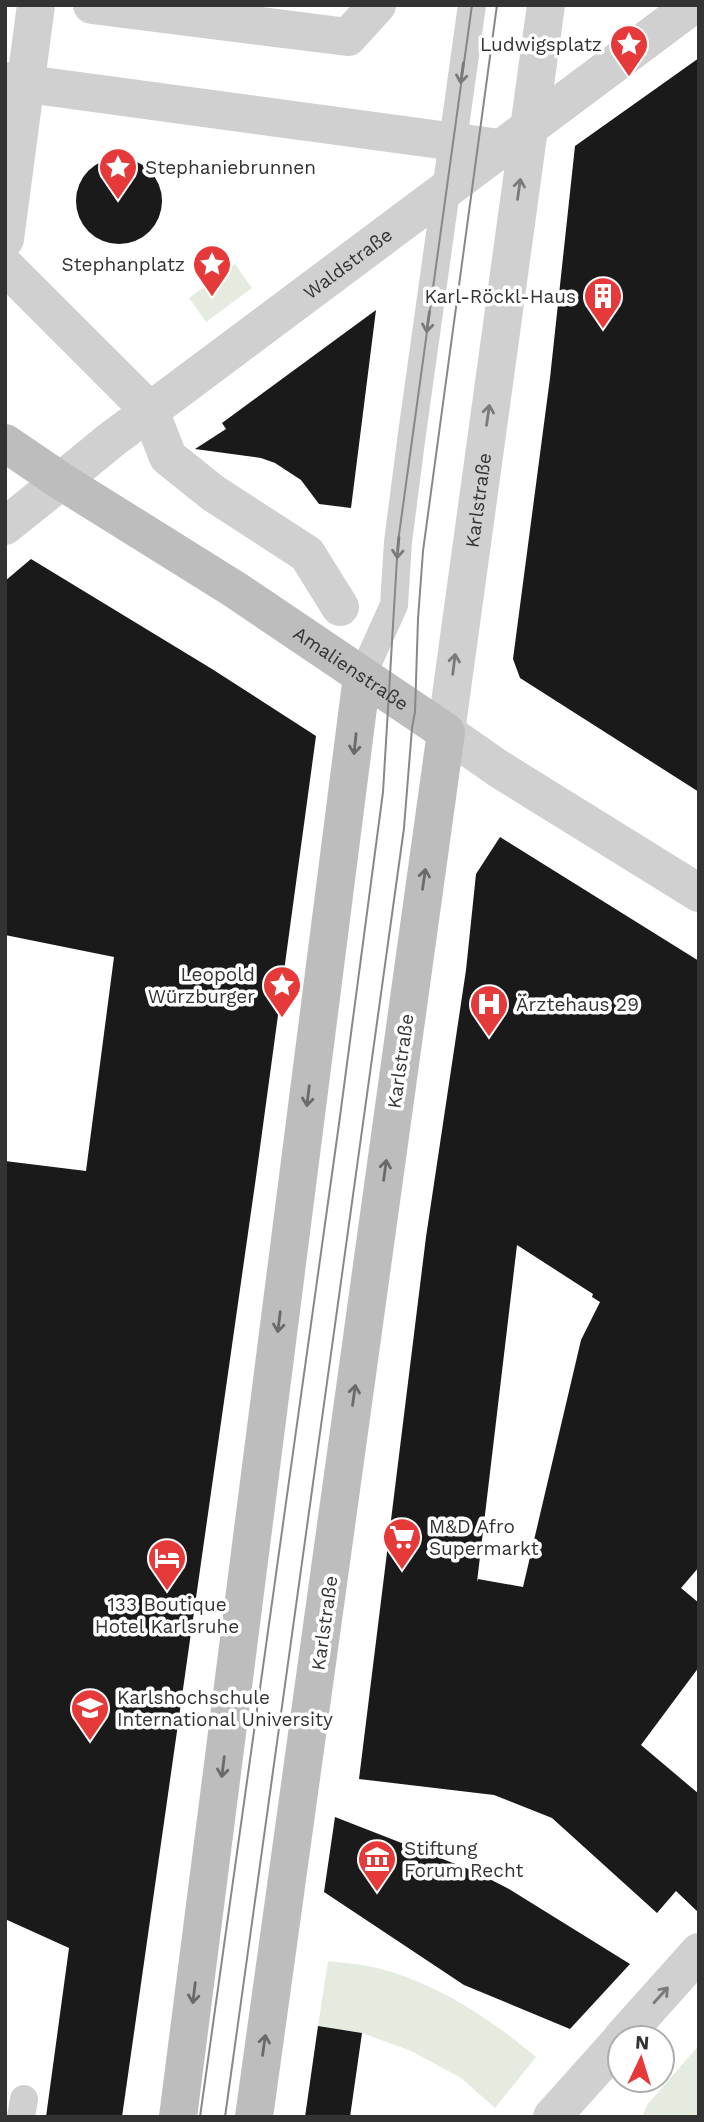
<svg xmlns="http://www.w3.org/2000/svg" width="704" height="2122" viewBox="0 0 704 2122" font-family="'Work Sans',sans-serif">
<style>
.green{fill:#e5ecdf}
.water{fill:#cfe0ee}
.building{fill:#1a1a1a;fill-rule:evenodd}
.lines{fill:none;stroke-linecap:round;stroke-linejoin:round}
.service{stroke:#d0d0d0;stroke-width:28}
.pedestrian{stroke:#d0d0d0;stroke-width:38}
.minor{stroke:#d0d0d0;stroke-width:38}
.tertiary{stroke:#d0d0d0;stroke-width:38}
.secondary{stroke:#bdbdbd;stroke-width:38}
.tram{stroke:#888;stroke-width:2}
.oneway{stroke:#7a7a7a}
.oneway2{stroke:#6a6a6a}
.labels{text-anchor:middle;stroke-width:7;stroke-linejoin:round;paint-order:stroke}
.poi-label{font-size:19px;fill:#333;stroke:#fff;text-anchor:start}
.street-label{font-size:19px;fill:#333;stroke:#fff}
</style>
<rect width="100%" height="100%" fill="#fff"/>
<!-- green -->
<path class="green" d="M 235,264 L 252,288 L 206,322 L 189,298 Z
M 328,1961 C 344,1963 361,1964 377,1968 C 437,1983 489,2018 536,2057 L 495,2108 L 461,2078 L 411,2051 L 362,2033 L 318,2026 Z
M 699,2045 L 699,2117 L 642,2117 L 647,2105 Z"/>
<!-- water -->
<path class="water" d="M76 201a43 43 0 1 1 86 0a43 43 0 1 1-86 0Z"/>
<!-- building -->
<path class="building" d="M 699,58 L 699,792 L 520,678 L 513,659 L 550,378 L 575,146 Z
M76 201a43 43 0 1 1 86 0a43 43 0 1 1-86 0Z
M 376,310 L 351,508 L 319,504 L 301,480 L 275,463 L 261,458 L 195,449 L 226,429 L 222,423 Z
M 31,559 L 212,669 L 316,736 L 256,1177 L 122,2117 L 46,2117 L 69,1948 L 5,1919 L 5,1161 L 86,1171 L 114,957 L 5,935 L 5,581 Z
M 500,837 L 699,961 L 699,1567 L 681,1588 L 699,1603 L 699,1667 L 641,1745 L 699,1794 L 699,1913 L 676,1891 L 657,1913 L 552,1818 L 494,1795 L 359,1779 L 426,1237 L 466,970 L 476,874 ZM 517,1245 L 593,1294 L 592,1297 L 600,1302 L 581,1340 L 523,1587 L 478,1579 L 477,1582 Z
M 335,1817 L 476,1872 L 509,1889 L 630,1964 L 570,2029 L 464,1985 L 324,1892 Z
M 318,2026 L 362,2033 L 350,2117 L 305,2117 Z"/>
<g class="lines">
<!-- service -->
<path class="service" d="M 362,676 L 394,605 L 398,542 L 411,441 L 472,5
M 21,2117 L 24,2099"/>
<!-- pedestrian -->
<g class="pedestrian">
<path d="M 92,5 L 348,37 L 377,5"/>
<path d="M 5,81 L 500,148"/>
<path d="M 5,239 L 36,5"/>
<path d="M 5,266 L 150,411 L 168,457 L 213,493 L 307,554 L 340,607"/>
<path id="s1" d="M 61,481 L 111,440 L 693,5"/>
</g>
<!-- minor -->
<path class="minor" d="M 5,526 L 61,481
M 446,732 L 499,769 L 699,893
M 622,2038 L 699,1952
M 552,2117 L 620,2041"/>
<!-- tertiary -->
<path class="tertiary" id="s2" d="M 446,732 L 546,5"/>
<!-- secondary -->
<g class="secondary">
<path id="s3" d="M 5,443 L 61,481 L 234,589 L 446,732 L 254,2117"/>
<path d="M 178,2117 L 362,676"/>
</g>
<!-- tram -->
<path class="tram" d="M 200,2117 L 339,1124 L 383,792 L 398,542 L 472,5
M 225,2117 L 404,828 L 412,728 L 415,712 L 418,619 L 423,551 L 497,5"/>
</g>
<!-- one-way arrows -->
<defs><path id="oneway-shaft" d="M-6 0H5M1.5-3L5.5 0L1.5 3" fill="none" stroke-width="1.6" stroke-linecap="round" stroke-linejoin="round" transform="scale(1.75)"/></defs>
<g class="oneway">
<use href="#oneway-shaft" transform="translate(462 73) rotate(98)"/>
<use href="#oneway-shaft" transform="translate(519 189) rotate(-82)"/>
<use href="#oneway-shaft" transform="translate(428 322) rotate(98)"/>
<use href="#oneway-shaft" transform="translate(488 415) rotate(-82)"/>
<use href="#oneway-shaft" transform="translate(398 548) rotate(95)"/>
<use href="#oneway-shaft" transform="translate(454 664) rotate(-83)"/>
<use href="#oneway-shaft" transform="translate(661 1995) rotate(-48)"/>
</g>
<g class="oneway2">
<use href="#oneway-shaft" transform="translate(355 744) rotate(96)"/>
<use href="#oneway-shaft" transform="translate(424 879) rotate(-82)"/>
<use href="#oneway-shaft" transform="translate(308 1096) rotate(97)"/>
<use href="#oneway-shaft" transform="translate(385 1170) rotate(-82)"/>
<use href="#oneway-shaft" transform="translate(279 1322) rotate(97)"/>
<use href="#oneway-shaft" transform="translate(354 1395) rotate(-82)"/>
<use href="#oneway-shaft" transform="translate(223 1767) rotate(97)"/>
<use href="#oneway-shaft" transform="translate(194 1993) rotate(97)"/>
<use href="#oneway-shaft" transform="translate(264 2045) rotate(-82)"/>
</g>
<!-- icons -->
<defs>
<symbol id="sight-pin" viewBox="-11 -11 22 30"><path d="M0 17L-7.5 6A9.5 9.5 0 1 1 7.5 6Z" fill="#e63939" stroke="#fff"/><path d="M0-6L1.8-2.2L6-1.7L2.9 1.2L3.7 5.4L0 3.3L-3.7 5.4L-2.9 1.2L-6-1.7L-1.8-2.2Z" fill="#fff"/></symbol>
<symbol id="building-pin" viewBox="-11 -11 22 30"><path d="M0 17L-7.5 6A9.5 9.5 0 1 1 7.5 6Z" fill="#e63939" stroke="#fff"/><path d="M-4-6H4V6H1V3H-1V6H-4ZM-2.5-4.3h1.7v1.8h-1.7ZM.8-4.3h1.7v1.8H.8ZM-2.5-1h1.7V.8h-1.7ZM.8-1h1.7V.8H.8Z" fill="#fff"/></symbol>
<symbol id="hospital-pin" viewBox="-11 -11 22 30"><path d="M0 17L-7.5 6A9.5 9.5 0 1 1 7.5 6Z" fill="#e63939" stroke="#fff"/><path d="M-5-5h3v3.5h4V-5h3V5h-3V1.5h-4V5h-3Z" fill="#fff"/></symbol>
<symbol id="supermarket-pin" viewBox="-11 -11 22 30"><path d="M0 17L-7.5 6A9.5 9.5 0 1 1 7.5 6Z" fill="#e63939" stroke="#fff"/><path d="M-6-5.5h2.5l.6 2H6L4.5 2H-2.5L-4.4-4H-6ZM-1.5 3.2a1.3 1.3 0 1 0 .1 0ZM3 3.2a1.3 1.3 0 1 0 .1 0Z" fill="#fff"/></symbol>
<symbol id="hotel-pin" viewBox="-11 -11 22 30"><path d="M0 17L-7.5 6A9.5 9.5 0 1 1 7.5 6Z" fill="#e63939" stroke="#fff"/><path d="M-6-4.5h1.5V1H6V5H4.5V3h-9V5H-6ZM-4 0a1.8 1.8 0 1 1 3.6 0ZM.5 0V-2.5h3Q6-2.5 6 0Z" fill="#fff"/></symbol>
<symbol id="university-pin" viewBox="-11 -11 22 30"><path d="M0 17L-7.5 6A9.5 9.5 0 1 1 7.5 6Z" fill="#e63939" stroke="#fff"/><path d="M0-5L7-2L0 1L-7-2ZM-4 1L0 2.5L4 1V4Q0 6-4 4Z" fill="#fff"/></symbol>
<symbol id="museum-pin" viewBox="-11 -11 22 30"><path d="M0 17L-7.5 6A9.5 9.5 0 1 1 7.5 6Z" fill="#e63939" stroke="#fff"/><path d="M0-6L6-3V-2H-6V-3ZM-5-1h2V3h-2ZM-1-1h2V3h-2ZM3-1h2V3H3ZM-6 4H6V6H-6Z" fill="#fff"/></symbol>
</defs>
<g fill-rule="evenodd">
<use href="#sight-pin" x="607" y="22" width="44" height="60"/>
<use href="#sight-pin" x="96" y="145" width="44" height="60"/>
<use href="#sight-pin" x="190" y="242" width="44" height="60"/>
<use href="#building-pin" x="581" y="274" width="44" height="60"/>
<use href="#sight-pin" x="260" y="963" width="44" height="60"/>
<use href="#hospital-pin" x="467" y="982" width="44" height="60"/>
<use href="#supermarket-pin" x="380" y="1515" width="44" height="60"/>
<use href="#hotel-pin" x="145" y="1536" width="44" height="60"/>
<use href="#university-pin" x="68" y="1686" width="44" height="60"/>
<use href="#museum-pin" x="355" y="1837" width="44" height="60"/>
</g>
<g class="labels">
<!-- poi labels -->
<g class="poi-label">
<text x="602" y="51" text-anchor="end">Ludwigsplatz</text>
<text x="145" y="174">Stephaniebrunnen</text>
<text x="185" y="271" text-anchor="end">Stephanplatz</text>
<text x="576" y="303" text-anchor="end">Karl-Röckl-Haus</text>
<text x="255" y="981" text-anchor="end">Leopold<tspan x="255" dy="22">Würzburger</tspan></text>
<text x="516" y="1011">Ärztehaus 29</text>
<text x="429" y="1533">M&amp;D Afro<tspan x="429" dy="22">Supermarkt</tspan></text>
<text x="167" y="1611" text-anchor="middle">133 Boutique<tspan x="167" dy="22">Hotel Karlsruhe</tspan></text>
<text x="117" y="1704">Karlshochschule<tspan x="117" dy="22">International University</tspan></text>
<text x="404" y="1855">Stiftung<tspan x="404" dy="22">Forum Recht</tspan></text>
</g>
<!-- street labels -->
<g class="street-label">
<text dy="7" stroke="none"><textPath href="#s1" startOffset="360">Waldstraße</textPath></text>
<text dy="7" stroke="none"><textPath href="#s2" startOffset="234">Karlstraße</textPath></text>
<text dy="7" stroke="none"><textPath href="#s3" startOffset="413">Amalienstraße</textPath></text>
<text transform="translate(400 1061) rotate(-82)" y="7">Karlstraße</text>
<text transform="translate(324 1623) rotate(-82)" y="7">Karlstraße</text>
</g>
</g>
<!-- border -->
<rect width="704" height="2122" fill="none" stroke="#333333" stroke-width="14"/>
<!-- north arrow -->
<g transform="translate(641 2059) rotate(4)"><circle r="33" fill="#ffffff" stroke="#adadad" stroke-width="2"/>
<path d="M0-5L12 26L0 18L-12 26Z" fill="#e63939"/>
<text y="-10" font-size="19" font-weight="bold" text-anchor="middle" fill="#333333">N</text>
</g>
</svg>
